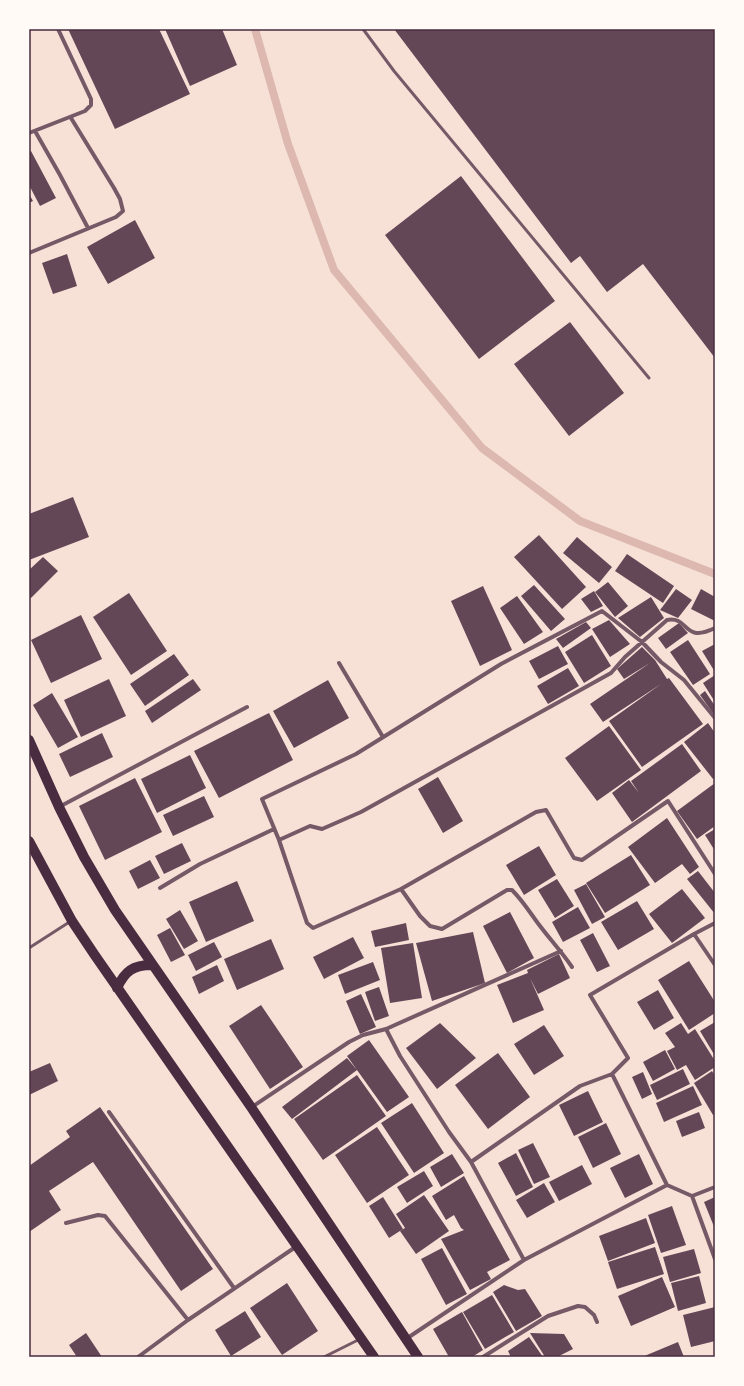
<svg xmlns="http://www.w3.org/2000/svg" width="744" height="1386" viewBox="0 0 744 1386" font-family="Cabin,sans-serif">
<style>
.lines{fill:none;stroke-linecap:round;stroke-linejoin:round}
.stream{stroke:#dcb8b0;stroke-width:8}
.building{fill:#644757}
.service{stroke:#755966;stroke-width:3}
.minor{stroke:#755966;stroke-width:4}
.primary{stroke:#4a2c40;stroke-width:10}
.neatline{fill:none;stroke:#4a2c40;stroke-width:1.5}
</style>
<rect width="100%" height="100%" fill="#f7e1d7"/>
<g class="lines">
<!-- stream -->
<path class="stream" d="M 255,29 L 288,144 L 334,270 L 482,448 L 580,521 L 715,574"/>
</g>
<!-- building -->
<path class="building" d="M 68,29 L 159,29 L 190,94 L 115,129 Z
M 165,29 L 222,29 L 237,65 L 190,86 Z
M 394,29 L 715,29 L 715,358 L 643,264 L 607,292 L 580,256 L 571,263 Z
M 31,151 L 56,198 L 40,206 L 29,185 L 29,152 Z
M 461,176 L 555,301 L 479,359 L 385,235 Z
M 29,194 L 33,201 L 29,203 Z
M 135,220 L 155,258 L 108,284 L 87,247 Z
M 67,254 L 77,286 L 53,294 L 42,263 Z
M 570,322 L 624,393 L 569,436 L 514,364 Z
M 73,497 L 89,537 L 29,560 L 29,514 Z
M 539,535 L 586,587 L 562,609 L 514,557 Z
M 577,537 L 612,567 L 599,583 L 563,553 Z
M 627,554 L 674,586 L 663,603 L 615,571 Z
M 43,557 L 58,571 L 31,598 L 29,597 L 29,570 Z
M 608,582 L 628,606 L 615,617 L 595,592 Z
M 534,585 L 565,619 L 551,631 L 521,596 Z
M 483,586 L 512,650 L 480,666 L 451,601 Z
M 676,589 L 692,600 L 678,618 L 660,610 Z
M 701,589 L 715,597 L 715,621 L 691,609 Z
M 594,591 L 603,606 L 591,612 L 581,599 Z
M 129,593 L 167,651 L 131,675 L 93,617 Z
M 517,596 L 543,632 L 524,644 L 500,608 Z
M 651,597 L 664,618 L 640,637 L 618,618 Z
M 81,615 L 102,659 L 51,683 L 31,640 Z
M 609,620 L 630,644 L 610,657 L 592,629 Z
M 586,622 L 591,628 L 563,648 L 556,639 Z
M 679,623 L 688,633 L 666,649 L 658,638 Z
M 592,635 L 611,666 L 584,683 L 565,652 Z
M 688,640 L 710,674 L 693,685 L 670,652 Z
M 715,644 L 715,672 L 702,651 Z
M 558,646 L 568,664 L 539,679 L 529,661 Z
M 642,647 L 655,660 L 667,679 L 669,678 L 703,724 L 642,767 L 609,721 L 661,684 L 603,722 L 590,704 L 650,663 L 624,679 L 617,669 Z
M 174,654 L 189,675 L 145,706 L 130,684 Z
M 568,668 L 579,686 L 548,704 L 537,686 Z
M 715,675 L 715,702 L 703,683 Z
M 109,679 L 126,716 L 81,737 L 64,700 Z
M 193,679 L 201,690 L 152,723 L 145,711 Z
M 328,680 L 349,718 L 294,748 L 273,711 Z
M 705,691 L 715,706 L 715,716 L 700,695 Z
M 52,693 L 78,737 L 58,748 L 33,705 Z
M 269,713 L 293,760 L 219,798 L 194,751 Z
M 708,723 L 715,733 L 715,777 L 713,779 L 684,742 Z
M 609,726 L 641,770 L 597,801 L 565,758 Z
M 102,733 L 113,757 L 70,777 L 59,754 Z
M 682,744 L 701,771 L 632,822 L 612,793 L 629,780 L 639,793 L 631,781 Z
M 190,755 L 206,788 L 157,813 L 141,779 Z
M 438,777 L 463,821 L 443,833 L 418,789 Z
M 135,778 L 162,832 L 105,860 L 79,806 Z
M 715,783 L 715,826 L 697,839 L 677,811 Z
M 204,796 L 214,817 L 173,836 L 163,815 Z
M 667,818 L 699,867 L 690,874 L 682,864 L 655,883 L 628,847 Z
M 715,829 L 715,851 L 705,835 Z
M 182,843 L 191,861 L 164,874 L 155,856 Z
M 539,846 L 556,875 L 524,895 L 506,865 Z
M 631,855 L 650,885 L 605,913 L 586,883 Z
M 150,860 L 160,878 L 138,889 L 129,871 Z
M 698,871 L 715,893 L 715,914 L 687,879 Z
M 557,879 L 574,906 L 555,918 L 538,890 Z
M 237,881 L 254,921 L 206,942 L 189,902 Z
M 586,884 L 605,917 L 592,924 L 574,890 Z
M 682,889 L 705,918 L 672,943 L 649,914 Z
M 637,901 L 654,929 L 618,950 L 601,922 Z
M 578,907 L 590,928 L 563,942 L 552,922 Z
M 180,910 L 198,941 L 184,949 L 166,919 Z
M 510,912 L 534,958 L 507,973 L 483,926 Z
M 406,923 L 409,940 L 375,947 L 371,931 Z
M 170,928 L 185,955 L 171,962 L 157,935 Z
M 473,932 L 485,983 L 432,1001 L 416,943 Z
M 593,933 L 610,966 L 597,972 L 580,940 Z
M 353,937 L 364,958 L 324,979 L 313,957 Z
M 271,939 L 284,969 L 237,990 L 224,959 Z
M 214,942 L 222,957 L 196,971 L 188,955 Z
M 413,943 L 422,998 L 390,1003 L 381,948 Z
M 559,954 L 570,978 L 538,994 L 530,978 L 544,1010 L 513,1023 L 497,985 L 528,973 L 527,970 Z
M 689,961 L 715,1002 L 715,1013 L 689,1030 L 658,980 Z
M 373,962 L 380,980 L 345,994 L 338,975 Z
M 217,965 L 224,981 L 199,994 L 192,977 Z
M 379,987 L 389,1016 L 375,1021 L 365,992 Z
M 658,990 L 674,1018 L 654,1030 L 637,1002 Z
M 361,994 L 376,1027 L 360,1034 L 346,1001 Z
M 261,1005 L 303,1067 L 270,1089 L 229,1026 Z
M 715,1022 L 715,1056 L 700,1031 Z
M 440,1023 L 476,1058 L 437,1089 L 406,1048 Z
M 681,1023 L 688,1034 L 695,1029 L 715,1061 L 715,1067 L 695,1080 L 686,1065 L 677,1070 L 667,1051 L 675,1047 L 665,1033 Z
M 544,1025 L 564,1056 L 534,1075 L 514,1044 Z
M 369,1040 L 409,1097 L 387,1112 L 347,1056 Z
M 665,1050 L 675,1069 L 653,1081 L 643,1062 Z
M 498,1053 L 530,1097 L 488,1129 L 455,1085 Z
M 347,1058 L 357,1070 L 292,1119 L 282,1107 Z
M 50,1063 L 58,1081 L 29,1095 L 29,1072 Z
M 683,1069 L 690,1084 L 657,1100 L 650,1085 Z
M 712,1071 L 715,1076 L 715,1114 L 713,1115 L 694,1083 Z
M 643,1072 L 652,1094 L 642,1099 L 632,1077 Z
M 357,1075 L 386,1116 L 323,1160 L 294,1119 Z
M 693,1086 L 702,1105 L 664,1122 L 656,1103 Z
M 588,1091 L 603,1122 L 574,1136 L 559,1105 Z
M 412,1103 L 444,1153 L 414,1173 L 381,1123 Z
M 100,1107 L 213,1269 L 181,1291 L 93,1162 L 49,1191 L 61,1210 L 29,1232 L 29,1166 L 70,1137 L 66,1131 Z
M 699,1112 L 705,1128 L 682,1137 L 676,1121 Z
M 606,1123 L 621,1154 L 593,1168 L 578,1137 Z
M 377,1127 L 409,1175 L 367,1203 L 335,1155 Z
M 533,1143 L 550,1177 L 534,1184 L 518,1150 Z
M 516,1153 L 533,1187 L 516,1196 L 498,1163 Z
M 452,1154 L 464,1173 L 441,1187 L 430,1167 Z
M 639,1154 L 653,1184 L 625,1198 L 610,1168 Z
M 582,1165 L 592,1184 L 559,1201 L 549,1182 Z
M 424,1171 L 433,1186 L 407,1203 L 397,1187 Z
M 464,1176 L 510,1260 L 487,1272 L 491,1279 L 470,1290 L 441,1239 L 464,1230 L 461,1228 L 454,1215 L 446,1220 L 432,1196 Z
M 544,1183 L 555,1202 L 527,1218 L 516,1200 Z
M 424,1195 L 449,1231 L 416,1254 L 400,1231 L 405,1228 L 396,1214 Z
M 383,1197 L 403,1229 L 389,1238 L 369,1206 Z
M 715,1197 L 715,1229 L 704,1202 Z
M 672,1206 L 686,1245 L 661,1253 L 648,1215 Z
M 646,1218 L 655,1243 L 608,1261 L 599,1236 Z
M 655,1247 L 664,1274 L 617,1289 L 608,1262 Z
M 442,1248 L 467,1294 L 446,1305 L 421,1259 Z
M 694,1249 L 701,1273 L 670,1282 L 663,1257 Z
M 699,1276 L 706,1303 L 678,1311 L 671,1283 Z
M 662,1277 L 675,1307 L 631,1326 L 618,1296 Z
M 287,1283 L 318,1331 L 282,1355 L 250,1308 Z
M 504,1285 L 518,1290 L 525,1289 L 542,1316 L 516,1331 L 493,1292 Z
M 492,1295 L 514,1332 L 485,1349 L 463,1312 Z
M 715,1307 L 715,1341 L 691,1347 L 683,1315 Z
M 245,1311 L 261,1337 L 231,1356 L 215,1330 Z
M 462,1312 L 483,1350 L 472,1357 L 449,1357 L 433,1329 Z
M 86,1333 L 102,1357 L 77,1357 L 69,1345 Z
M 530,1333 L 564,1334 L 573,1349 L 557,1357 L 545,1357 Z
M 529,1337 L 543,1357 L 511,1357 L 508,1351 Z
M 678,1342 L 684,1357 L 642,1357 Z"/>
<g class="lines">
<!-- service -->
<path class="service" d="M 363,29 L 394,71 L 649,378
M 29,948 L 71,921
M 324,1357 L 360,1339"/>
<!-- minor -->
<path class="minor" d="M 35,131 L 60,175 L 88,228
M 29,133 L 85,111 L 91,105 L 91,99 L 58,29
M 29,253 L 116,217 L 123,211 L 120,199 L 114,188 L 71,118
M 339,663 L 383,737
M 59,807 L 247,707
M 279,840 L 310,826 L 322,829 L 361,812 L 611,673 L 625,657 L 667,620 C 690,616 682,644 715,628
M 160,888 L 200,864 L 274,829
M 401,889 L 536,812 L 546,810 L 574,858 L 582,860 L 668,801 L 715,874
M 694,934 L 715,965
M 572,967 C 561,951 548,937 537,922 C 529,911 522,900 512,890 L 507,890 L 442,929 L 430,926 L 420,916 L 401,889 L 313,928 L 307,923 L 279,840 L 262,799 L 356,754 L 501,664 L 602,611 L 642,642 L 661,662 L 684,680 L 715,718
M 386,1029 L 400,1056 L 449,1132 L 471,1162 L 524,1260
M 612,1074 L 628,1058 L 590,995 L 694,934 L 715,923
M 252,1107 L 349,1042 L 363,1035 L 386,1029 L 561,951
M 109,1112 L 234,1288
M 471,1162 L 580,1086 L 612,1074 L 667,1185
M 692,1196 L 715,1259
M 66,1223 L 98,1215 L 105,1216 L 188,1320
M 406,1339 L 524,1260 L 667,1185 L 692,1196 L 715,1187
M 138,1357 L 188,1320 L 297,1246
M 483,1357 L 548,1316 L 578,1306 L 585,1307 L 594,1315 L 597,1322"/>
<!-- primary -->
<path class="primary" d="M 29,740 L 59,807 L 84,857 L 115,910 L 251,1107 L 418,1357
M 29,841 L 72,921 L 94,954 L 374,1357
M 117,988 C 125,971 133,965 152,965"/>
</g>
<!-- border -->
<rect width="744" height="1386" fill="none" stroke="#fffaf5" stroke-width="60"/>
<rect x="30" y="30" width="684" height="1326" class="neatline"/>
</svg>
